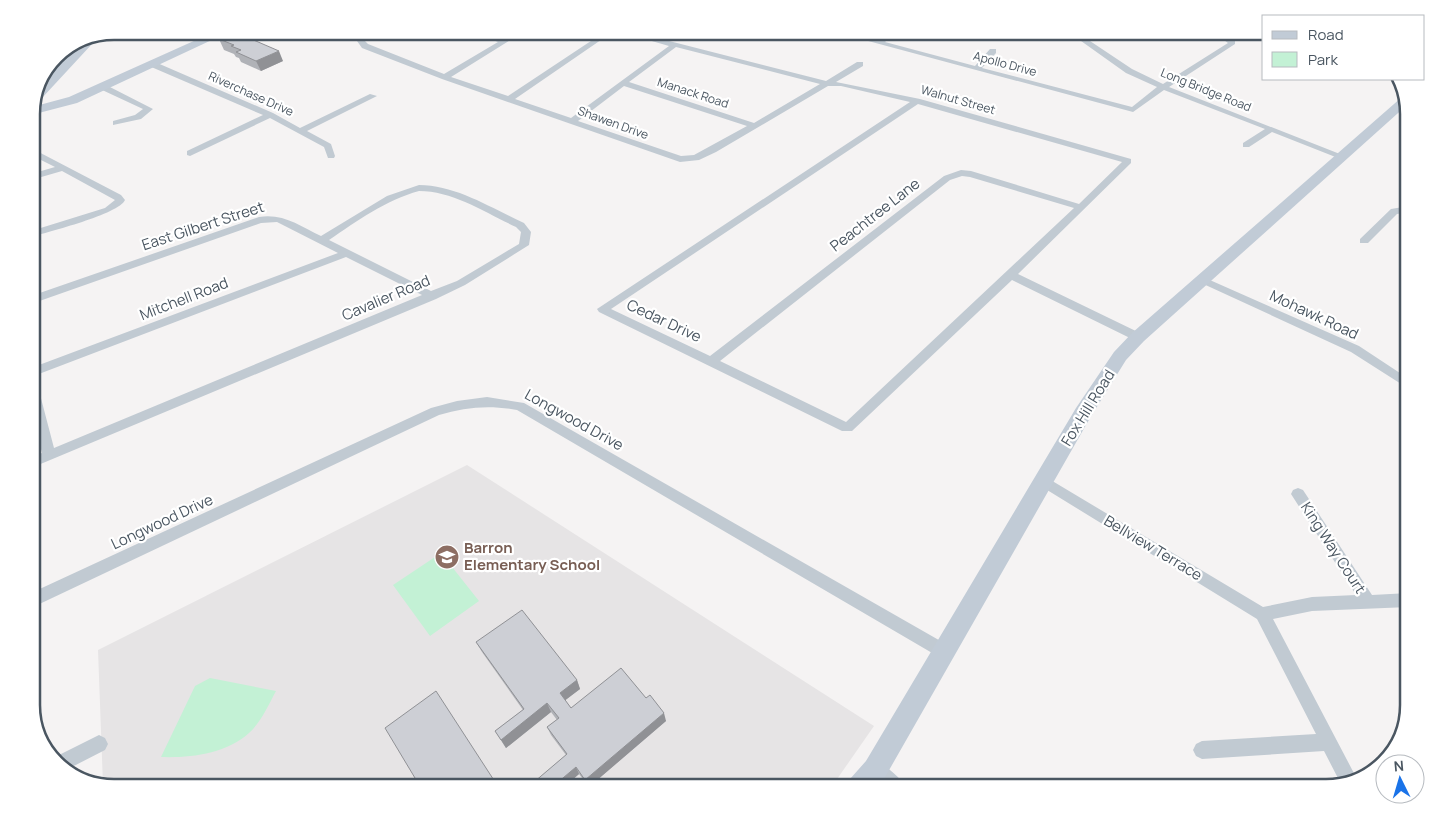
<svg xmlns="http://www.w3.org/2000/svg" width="1440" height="819" viewBox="0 0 1440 819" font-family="Manrope,sans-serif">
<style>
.education{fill:#e6e4e5}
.green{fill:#c3f1d5}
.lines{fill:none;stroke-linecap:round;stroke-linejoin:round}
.street{fill:#c1cad2;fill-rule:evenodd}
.secondary{fill:#c1cbd6;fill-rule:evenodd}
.wall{fill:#b0b2b7}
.shaded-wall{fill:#909195}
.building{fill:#cdcfd5;stroke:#909195}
.labels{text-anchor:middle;stroke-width:4.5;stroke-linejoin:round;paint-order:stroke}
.far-street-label{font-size:12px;fill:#4a5661;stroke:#fff}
.street-label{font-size:15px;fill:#4a5661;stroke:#fff}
.education-label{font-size:15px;font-weight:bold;fill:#785e54;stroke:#fff;text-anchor:start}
.rim{fill:none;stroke:#4a5661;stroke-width:2.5}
</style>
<rect width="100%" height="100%" fill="#f5f3f3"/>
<!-- education -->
<path class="education" d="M 467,465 L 874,726 L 835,782 L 830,788 L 114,788 L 103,785 L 98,650 Z"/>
<!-- green -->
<path class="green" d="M 441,553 L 479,601 L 430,636 L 393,585 Z
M 210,678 L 276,691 C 268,706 261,722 249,733 C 226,754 190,758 161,757 L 195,686 Z"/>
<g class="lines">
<!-- street -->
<path class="street" d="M 367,31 L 374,31 L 365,41 L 368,44 L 444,74 L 498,42 L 468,31 L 479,31 L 503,39 L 516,31 L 525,31 L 451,77 L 508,96 L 606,31 L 614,31 L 515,99 L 571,118 L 669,46 L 617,31 L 630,31 L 826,81 L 857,62 L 863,62 L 863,66 L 836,82 L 920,99 L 1131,159 L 1131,163 L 1018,274 L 1142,334 L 1144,337 L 1138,341 L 1134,340 L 1012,280 L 852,431 L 842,431 L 599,312 L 597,309 L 910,102 L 841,86 L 828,86 L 716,152 L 699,160 L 680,162 L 442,79 L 362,48 L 357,41 ZM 676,47 L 820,84 L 754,123 L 629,82 ZM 624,86 L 747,126 L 694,155 L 681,156 L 578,121 ZM 918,104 L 1122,162 L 1079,204 L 971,171 L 961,170 L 944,176 L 710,356 L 611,309 ZM 962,176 L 970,177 L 1074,208 L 846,422 L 720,361 L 950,180 Z
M 831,31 L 843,31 L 878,40 L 889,31 L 897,31 L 885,42 L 975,66 L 990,49 L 996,49 L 996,53 L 982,68 L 1132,107 L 1157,87 L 1126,73 L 1067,31 L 1075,31 L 1132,69 L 1163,84 L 1228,43 L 1221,38 L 1202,31 C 1214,31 1224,33 1235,39 L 1235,44 L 1169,87 L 1345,156 L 1344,158 L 1338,158 L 1272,132 L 1249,147 L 1243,147 L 1243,143 L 1265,129 L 1164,90 L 1133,112 Z
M 149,62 L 155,62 L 273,113 L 300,128 L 370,94 L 377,96 L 307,131 L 331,144 L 335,156 L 334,158 L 328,158 L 324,147 L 270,118 L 190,156 L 187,155 L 187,151 L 263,115 L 149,66 Z
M 100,85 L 106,85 L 153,109 L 141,119 L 113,125 L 113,121 L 135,115 L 143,109 L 100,89 Z
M 31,148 L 121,195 L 125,200 C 119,214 48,232 31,237 L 31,231 L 105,208 L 115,200 L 62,171 L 31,180 L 31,174 L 55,167 L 31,155 Z
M 419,185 C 456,185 491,208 524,223 L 531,232 L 529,245 L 465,285 L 436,299 L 31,468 L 31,457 L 42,453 L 31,410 L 31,379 L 37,383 L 54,448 L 422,295 L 346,257 L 31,377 L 31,368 L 338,253 L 277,222 L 261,223 L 31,304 L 31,296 L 259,217 C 283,213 300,226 321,236 L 387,196 ZM 419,191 C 453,191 486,213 516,227 L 521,232 L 519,244 L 457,281 L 431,291 L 329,240 C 357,221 386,200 419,191 Z
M 1409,206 L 1409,212 L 1397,214 L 1368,243 L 1360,243 L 1360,239 L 1391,209 Z
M 1203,277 L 1359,346 L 1409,379 L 1409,389 L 1351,352 L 1199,282 L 1198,280 Z
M 487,397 L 524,403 L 951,647 L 953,652 L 951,657 L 945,660 L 939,657 L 517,410 C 490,405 465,407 439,415 L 31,608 L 31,593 L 431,408 L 457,401 Z
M 1044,476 L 1263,607 L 1312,597 L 1356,595 L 1291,494 L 1293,490 L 1298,488 L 1303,490 L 1372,595 L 1409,593 L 1409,607 L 1312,611 L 1273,619 L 1357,779 L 1341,784 L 1324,751 L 1202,759 L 1196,756 L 1193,750 L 1196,744 L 1202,741 L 1316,734 L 1257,619 L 1039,485 L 1037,481 L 1039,477 Z
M 99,735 L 105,738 L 108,744 L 105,750 L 66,770 L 53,758 Z
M 875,761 C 886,766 901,777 906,788 C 888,788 874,789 866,770 L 869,764 Z"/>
<!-- secondary -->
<path class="secondary" d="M 216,31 L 231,31 L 77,103 L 31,115 L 32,107 L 69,97 Z
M 92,40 L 92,44 L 42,98 L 36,98 C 47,75 68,50 92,40 Z
M 1402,97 L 1405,97 L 1407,105 L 1144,341 L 1126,360 L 1090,418 L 884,779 L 877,788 L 846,788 L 850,779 L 866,761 L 1076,408 L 1114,352 L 1132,333 Z"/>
</g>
<!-- wall -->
<path class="wall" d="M 219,39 L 283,61 L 261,71 L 241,62 L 239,58 L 236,57 L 234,54 L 224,50 Z
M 476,642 L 577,680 L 580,689 L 565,700 L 571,708 L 646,698 L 666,721 L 589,787 L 579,774 L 563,788 L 527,788 L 566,755 L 551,735 L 547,727 L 557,720 L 551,712 L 506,748 L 495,731 L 523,710 L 482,652 Z"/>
<!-- shaded-wall -->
<path class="shaded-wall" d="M 279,51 L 283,61 L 261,71 L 256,61 Z
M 577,680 L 580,689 L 563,702 L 560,693 Z
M 547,703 L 551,712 L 506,748 L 501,740 Z
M 664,713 L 666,721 L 589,787 L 585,780 Z
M 576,767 L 579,774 L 563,788 L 551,788 Z"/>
<!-- building -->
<path class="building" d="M 235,32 L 279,51 L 256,61 L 236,52 L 241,50 L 231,46 L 234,45 L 219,39 Z
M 522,610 L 577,680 L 560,693 L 571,708 L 621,668 L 646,698 L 650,695 L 664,713 L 585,780 L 576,767 L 551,788 L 527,788 L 567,754 L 547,727 L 559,718 L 547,703 L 501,740 L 495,731 L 524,709 L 476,642 Z
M 436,691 L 499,788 L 421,788 L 385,728 Z"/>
<!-- icons -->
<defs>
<symbol id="school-disc" viewBox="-11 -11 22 22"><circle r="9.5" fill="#8d6e63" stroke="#fff"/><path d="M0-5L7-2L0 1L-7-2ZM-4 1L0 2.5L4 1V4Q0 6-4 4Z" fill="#fff"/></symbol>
</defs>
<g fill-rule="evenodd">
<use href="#school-disc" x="433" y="543" width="28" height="28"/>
</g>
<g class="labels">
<!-- far-street labels -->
<g class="far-street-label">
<text transform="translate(1005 64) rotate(15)" y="4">Apollo Drive</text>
<text transform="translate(1206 90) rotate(22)" y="4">Long Bridge Road</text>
<text transform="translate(693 93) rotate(18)" y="4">Manack Road</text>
<text transform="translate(251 94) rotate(24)" y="4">Riverchase Drive</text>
<text transform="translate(958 100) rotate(16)" y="4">Walnut Street</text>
<text transform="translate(613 123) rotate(20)" y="4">Shawen Drive</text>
</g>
<!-- street labels -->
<g class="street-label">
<text transform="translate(875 215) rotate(-38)" y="5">Peachtree Lane</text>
<text transform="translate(203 226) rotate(-18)" y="5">East Gilbert Street</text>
<text transform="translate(386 298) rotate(-23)" y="5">Cavalier Road</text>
<text transform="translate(184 299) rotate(-21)" y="5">Mitchell Road</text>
<text transform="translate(1314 315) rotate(25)" y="5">Mohawk Road</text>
<text transform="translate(664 321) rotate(25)" y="5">Cedar Drive</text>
<text transform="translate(1088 408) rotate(-58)" y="5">Fox Hill Road</text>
<text transform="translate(574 420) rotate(29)" y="5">Longwood Drive</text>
<text transform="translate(162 522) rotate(-25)" y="5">Longwood Drive</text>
<text transform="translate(1153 548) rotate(31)" y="5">Bellview Terrace</text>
<text transform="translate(1333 548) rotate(57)" y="5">King Way Court</text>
</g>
<!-- education labels -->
<g class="education-label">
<text x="464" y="553">Barron<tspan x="464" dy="17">Elementary School</tspan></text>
</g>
</g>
<!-- crop -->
<path d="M0 0H1440V819H0ZM114 40H1326A74 74 0 0 1 1400 114V705A74 74 0 0 1 1326 779H114A74 74 0 0 1 40 705V114A74 74 0 0 1 114 40Z" fill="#fff" fill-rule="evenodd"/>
<path class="rim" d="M114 40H1326A74 74 0 0 1 1400 114V705A74 74 0 0 1 1326 779H114A74 74 0 0 1 40 705V114A74 74 0 0 1 114 40Z"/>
<!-- legend -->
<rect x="1262" y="15" width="162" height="65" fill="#ffffff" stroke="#b7bbc0"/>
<rect x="1272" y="31" width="25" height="8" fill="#c1cbd6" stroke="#b7bbc0"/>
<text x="1308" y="40" font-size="15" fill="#4a5661">Road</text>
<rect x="1272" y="52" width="25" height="15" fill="#c3f1d5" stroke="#b7bbc0"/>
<text x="1308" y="65" font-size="15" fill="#4a5661">Park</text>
<!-- north arrow -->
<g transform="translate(1400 779) rotate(355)"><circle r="24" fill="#ffffff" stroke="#b7bbc0"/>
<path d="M0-4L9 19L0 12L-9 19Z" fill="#1a73e8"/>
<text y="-8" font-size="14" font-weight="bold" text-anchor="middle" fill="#4a5661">N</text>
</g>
</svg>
